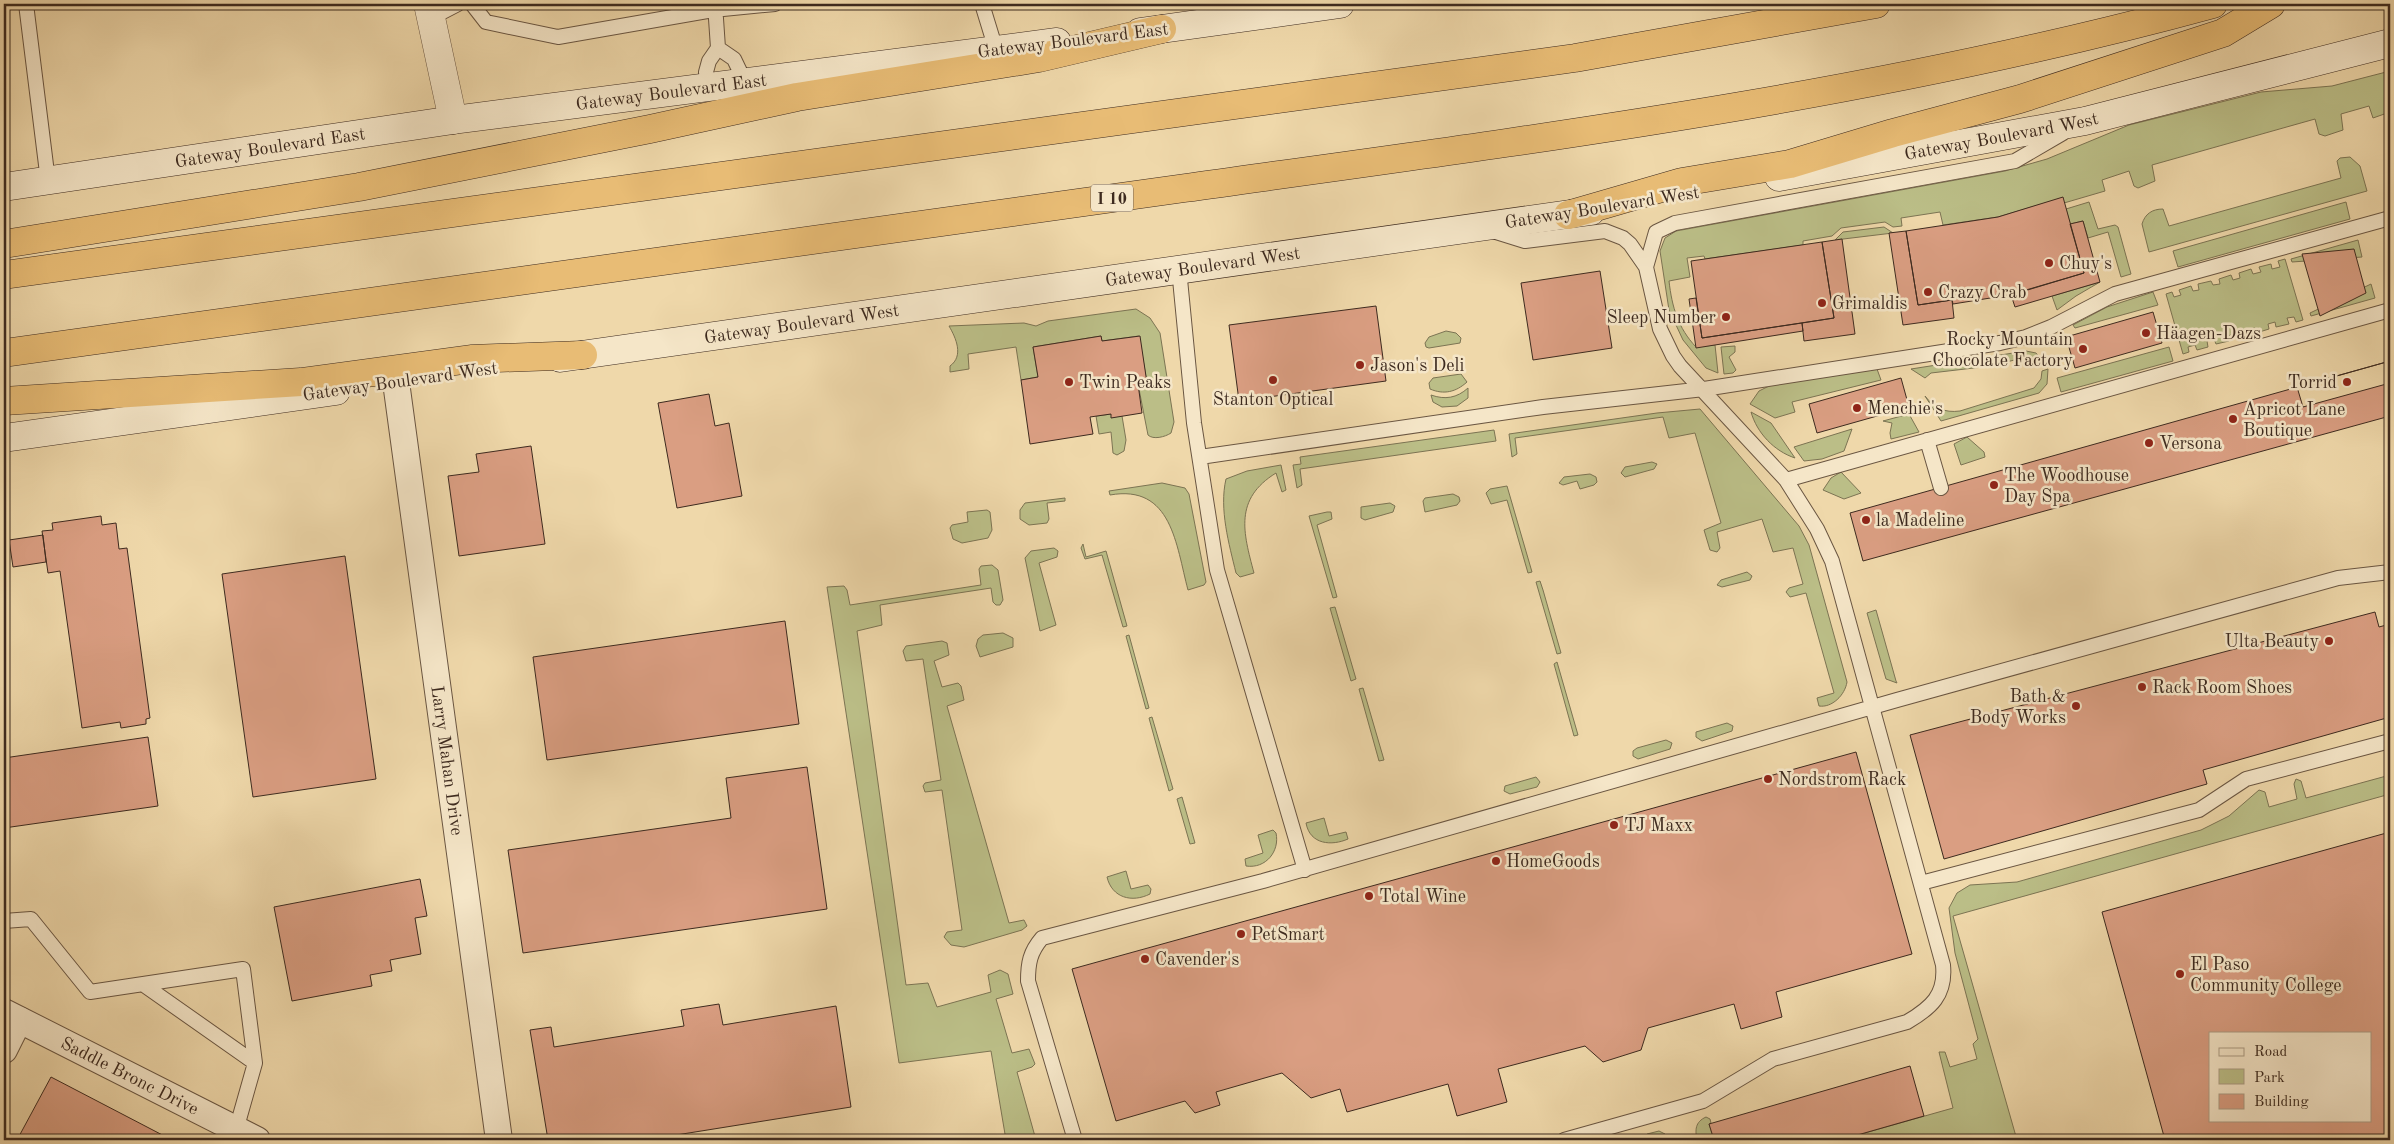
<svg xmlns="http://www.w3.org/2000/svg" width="2394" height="1144" viewBox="0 0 2394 1144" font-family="'Old Standard TT',serif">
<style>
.green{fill:#bbbe87;stroke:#7c7453}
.building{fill:#da9e82;stroke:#3d2a1f;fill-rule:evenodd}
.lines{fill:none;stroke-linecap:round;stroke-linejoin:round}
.service-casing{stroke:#6a5642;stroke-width:16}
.minor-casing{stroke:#6a5642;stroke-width:28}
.tertiary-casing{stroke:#6a5642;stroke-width:29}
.secondary-casing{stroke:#3d2a1f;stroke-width:29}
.motorway-casing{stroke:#3d2a1f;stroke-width:29}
.service{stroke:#f5e6c8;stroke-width:14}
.minor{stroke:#f5e6c8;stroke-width:26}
.tertiary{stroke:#f5e6c8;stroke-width:28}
.secondary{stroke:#f5e6c8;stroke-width:28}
.motorway{stroke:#e8bc75;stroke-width:28}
.poi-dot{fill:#8f2418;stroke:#f5e6c8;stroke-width:2}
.labels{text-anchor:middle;stroke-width:5;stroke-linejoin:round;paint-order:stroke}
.shield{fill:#f5e6c8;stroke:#746252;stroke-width:1}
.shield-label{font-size:16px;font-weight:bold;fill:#3d2a1f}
.street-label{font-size:18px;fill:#3d2a1f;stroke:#f5e6c8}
.poi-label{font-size:18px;fill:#3d2a1f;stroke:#f5e6c8;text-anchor:start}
</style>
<rect width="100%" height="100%" fill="#efd8aa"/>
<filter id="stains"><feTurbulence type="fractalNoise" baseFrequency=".004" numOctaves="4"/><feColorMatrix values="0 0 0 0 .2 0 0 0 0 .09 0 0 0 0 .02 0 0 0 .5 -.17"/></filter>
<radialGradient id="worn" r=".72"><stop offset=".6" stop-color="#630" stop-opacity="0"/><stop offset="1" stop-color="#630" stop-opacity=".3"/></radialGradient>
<!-- green -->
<path class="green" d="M 2390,71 L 2390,112 L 2373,118 L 2369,106 L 2341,114 L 2343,130 L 2325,136 L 2319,134 L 2315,119 L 2152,165 L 2155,181 L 2138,188 L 2134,186 L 2129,171 L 2102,180 L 2105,191 L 2064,203 L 2062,198 L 1998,217 L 1943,225 L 1940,212 L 1901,218 L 1902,226 L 1893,227 L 1885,222 L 1841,228 L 1832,236 L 1803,241 L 1803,245 L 1705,259 L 1704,256 L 1687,258 L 1690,277 L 1669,281 C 1672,307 1678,328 1696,347 L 1715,345 L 1718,373 L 1706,368 L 1683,340 L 1669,310 L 1660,251 L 1665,238 L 1676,231 L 2005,171 L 2047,159 L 2129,125 L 2261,92 L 2332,86 Z
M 2350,157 L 2360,166 L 2367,191 L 2149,252 L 2142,224 C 2145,214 2152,209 2163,209 L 2169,226 L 2341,178 L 2337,161 L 2340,158 Z
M 2089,202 L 2098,229 L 2115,225 L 2118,227 L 2131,274 L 2121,277 L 2108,232 L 2088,238 L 2083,221 L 2070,224 L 2066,209 Z
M 2346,202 L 2350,219 L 2178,267 L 2173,251 Z
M 1884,227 L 1893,233 L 1835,240 L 1843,232 Z
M 2358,240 L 2362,257 L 2292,262 L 2291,259 Z
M 2285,259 L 2303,320 L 2296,322 L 2294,317 L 2287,318 L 2289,324 L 2276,327 L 2275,322 L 2268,324 L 2269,329 L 2256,333 L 2255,328 L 2248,330 L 2249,335 L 2236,339 L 2235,333 L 2228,336 L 2229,341 L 2216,344 L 2214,339 L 2207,341 L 2208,347 L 2197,350 L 2195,345 L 2188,347 L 2189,352 L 2183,354 L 2166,294 L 2172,292 L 2174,297 L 2181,295 L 2179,290 L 2191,286 L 2193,291 L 2199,290 L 2198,284 L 2211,281 L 2213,285 L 2220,284 L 2219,279 L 2231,275 L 2233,280 L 2240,278 L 2239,273 L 2251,269 L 2253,274 L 2261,272 L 2259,267 L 2271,264 L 2272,269 L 2280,267 L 2278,261 Z
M 2100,282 L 2076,296 L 2057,310 L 2052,296 Z
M 2371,284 L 2375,298 L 2311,316 L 2310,313 Z
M 2153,292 L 2158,305 L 2075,328 L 2073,325 L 2107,307 Z
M 1136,309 L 1150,318 L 1160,333 L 1174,422 L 1171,433 C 1165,437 1153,440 1148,435 L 1138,384 L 1147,383 L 1139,336 L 1102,341 L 1101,336 L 1033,347 L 1038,377 L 1021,380 L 1016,347 L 968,354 L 969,369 L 950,372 L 950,366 C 964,356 956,338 949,326 L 1024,323 L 1036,326 L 1048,321 Z
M 1446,331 L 1456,333 L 1461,338 L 1460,343 L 1429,348 L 1426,347 L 1425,343 L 1429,337 Z
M 1735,346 L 1735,352 L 1729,357 L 1736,370 L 1733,373 L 1724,374 L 1721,347 Z
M 2169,347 L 2173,361 L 2061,392 L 2057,378 Z
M 2026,351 L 2036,353 L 2045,364 L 2039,366 L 2035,361 L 2026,357 L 1991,366 L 1931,373 L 1925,378 L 1911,369 Z
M 1877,369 L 1881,380 L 1792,402 L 1795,412 L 1775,418 L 1750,404 L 1759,391 L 1771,385 Z
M 2048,369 L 2047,384 L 2039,393 L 1941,421 L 1925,396 C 1934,408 1944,413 1960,411 L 2034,388 L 2041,379 L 2042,371 Z
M 1461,374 L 1467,382 C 1456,392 1444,395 1430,389 L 1429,383 L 1433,378 Z
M 1468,388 L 1468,398 L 1457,406 L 1442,407 L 1433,402 L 1431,395 C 1445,400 1457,398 1468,388 Z
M 1700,409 L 1799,526 L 1809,545 L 1847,682 C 1845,695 1832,708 1819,706 L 1817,698 L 1834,693 L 1806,593 L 1790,597 L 1786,592 L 1789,588 L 1803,584 L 1793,548 L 1773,552 L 1762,519 L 1717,532 L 1720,548 L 1717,552 L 1710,550 L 1704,530 L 1721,523 L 1695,433 L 1669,438 L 1663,417 L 1515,438 L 1517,454 L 1512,457 L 1509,434 L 1657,413 Z
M 1751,412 L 1771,423 L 1795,458 C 1774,451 1757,433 1751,412 Z
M 1111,414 L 1112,417 L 1122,416 L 1126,440 L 1124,451 L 1117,455 L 1113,453 L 1111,432 L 1099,434 L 1096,416 Z
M 1909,414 L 1919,432 L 1891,439 L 1890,433 L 1892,423 L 1883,421 Z
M 1852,429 L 1844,451 L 1822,459 L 1804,461 L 1794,447 Z
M 1494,430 L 1496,441 L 1300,469 L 1302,485 L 1297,488 L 1293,465 L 1301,464 L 1300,457 Z
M 1967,437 L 1984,452 L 1985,457 L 1961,465 L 1954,444 Z
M 1652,462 L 1657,464 L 1654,469 L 1625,477 L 1621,473 L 1625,467 Z
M 1281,465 L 1286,490 L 1282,492 L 1276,473 C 1234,499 1243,532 1254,573 L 1240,577 L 1236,573 C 1229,544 1219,509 1226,479 L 1247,471 Z
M 1841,472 L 1861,493 L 1844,499 L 1823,490 L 1831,478 Z
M 1590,474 L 1596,477 L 1597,482 L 1594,485 L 1580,489 L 1577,481 L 1563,485 L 1559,483 L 1564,477 Z
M 1162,483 L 1185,488 L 1189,494 L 1206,582 L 1204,585 L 1188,590 C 1176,545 1172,484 1110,495 L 1109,491 Z
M 1507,486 L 1532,572 L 1528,573 L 1507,500 L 1491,504 L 1486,493 L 1490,489 Z
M 1453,494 L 1459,497 L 1460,501 L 1457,505 L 1425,512 L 1423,501 L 1425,498 Z
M 1065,498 L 1065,501 L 1047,503 L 1049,519 L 1047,523 L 1029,525 L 1020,519 L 1020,510 L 1025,503 Z
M 1390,503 L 1395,506 L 1393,512 L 1365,520 L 1361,518 L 1361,507 Z
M 987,510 L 990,512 L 992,530 L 988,538 L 962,543 L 953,539 L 950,528 L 952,525 L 968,522 L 967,512 Z
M 1327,512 L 1331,512 L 1332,519 L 1317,525 L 1337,597 L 1333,598 L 1309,516 Z
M 1083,544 L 1086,557 L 1106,551 L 1127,626 L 1123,627 L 1102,555 L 1085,559 L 1081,548 Z
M 1054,548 L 1058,551 L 1057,557 L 1039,563 L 1056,625 L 1040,631 L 1025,558 L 1031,551 Z
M 992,565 L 998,570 L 1003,600 L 1000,605 L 996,605 L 993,602 L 991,588 L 880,605 L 882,625 L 857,631 L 906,985 L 928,983 L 937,1007 L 991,992 L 988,975 L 1000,970 L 1008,974 L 1013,994 L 996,999 L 1012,1053 L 1029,1049 L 1035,1064 L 1032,1067 L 1017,1072 L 1036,1140 L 1006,1140 L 991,1051 L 899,1063 L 827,587 L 844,586 L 847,590 L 850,605 L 981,585 L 979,569 L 981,566 Z
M 1747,572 L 1752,576 L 1750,580 L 1722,587 L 1717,585 L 1721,580 Z
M 1540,581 L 1543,590 L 1561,653 L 1557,654 L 1536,582 Z
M 1335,607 L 1356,679 L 1351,681 L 1330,608 Z
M 1876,610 L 1896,681 L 1897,683 L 1886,679 L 1867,613 Z
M 1003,633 L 1013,638 L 1013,647 L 980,657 L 976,646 L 978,639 L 983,635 Z
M 1129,635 L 1149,708 L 1146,709 L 1126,636 Z
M 942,641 L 947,643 L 949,655 L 934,661 L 942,687 L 958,683 L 961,686 L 964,700 L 947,706 L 1009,923 L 1024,920 L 1027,926 L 1022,930 L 964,947 L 951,945 L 944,937 L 947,932 L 962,930 L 942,790 L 925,792 L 923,786 L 925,783 L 941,780 L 923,659 L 906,661 L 903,651 L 906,646 Z
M 1557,662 L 1578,735 L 1574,736 L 1554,664 Z
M 1363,688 L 1384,760 L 1379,761 L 1359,689 Z
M 1152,717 L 1173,789 L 1169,791 L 1149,718 Z
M 1727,723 L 1733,726 L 1732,731 L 1702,741 L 1696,737 L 1696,732 Z
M 1666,740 L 1672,743 L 1670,749 L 1638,759 L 1633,756 L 1633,751 L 1637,748 Z
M 2390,775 L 2390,794 L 1953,916 L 2017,1140 L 1840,1140 L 1953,1108 L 1939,1052 L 1945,1052 L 1950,1067 L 1977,1059 L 1973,1044 L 1978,1039 L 1955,953 L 1949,908 L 1957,893 L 1970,885 L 2017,882 L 2201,830 L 2229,816 L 2259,790 L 2265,792 L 2269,807 L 2297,799 L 2294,784 L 2296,779 L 2301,781 L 2306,798 Z
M 1536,777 L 1540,782 L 1537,787 L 1510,794 L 1504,791 L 1505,786 Z
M 1182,797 L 1195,843 L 1190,844 L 1177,799 Z
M 1324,818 L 1329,836 L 1346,832 L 1348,839 C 1332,846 1310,845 1306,823 Z
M 1273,830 L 1276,833 C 1280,851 1266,869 1246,866 L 1245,859 L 1263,853 L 1258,835 Z
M 1126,871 L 1131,889 L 1148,885 L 1151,889 L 1150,894 C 1132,903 1112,898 1107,877 Z
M 1706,1117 L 1710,1119 L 1711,1123 L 1709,1124 L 1714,1140 L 1697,1140 C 1695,1130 1695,1122 1706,1117 Z
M 1659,1131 L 1665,1134 L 1670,1140 L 1647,1140 L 1647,1134 Z"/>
<!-- building -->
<path class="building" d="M 4,15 L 8,46 L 4,46 Z
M 2063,197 L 2084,273 L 2009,295 L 1953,304 L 1952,300 L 1918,305 L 1906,231 L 1998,217 Z
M 2083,221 L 2100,282 L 2015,307 L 2011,295 L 2084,273 L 2070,224 Z
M 1906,231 L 1918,305 L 1952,300 L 1954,318 L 1903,325 L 1889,233 Z
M 1842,239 L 1855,334 L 1804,341 L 1802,323 L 1834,318 L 1822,242 Z
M 1822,242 L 1834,318 L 1702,338 L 1691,261 Z
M 2354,249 L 2366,293 L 2320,316 L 2302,254 Z
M 1600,271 L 1612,348 L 1533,360 L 1521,283 Z
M 1696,298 L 1702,338 L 1802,323 L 1803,331 L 1696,348 L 1689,299 Z
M 1376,306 L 1386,381 L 1239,401 L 1229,325 Z
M 2153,312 L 2162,343 L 2075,368 L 2066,337 Z
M 1101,336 L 1102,341 L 1140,336 L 1147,383 L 1138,384 L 1142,413 L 1111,418 L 1111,414 L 1090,417 L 1093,434 L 1030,444 L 1021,380 L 1038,377 L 1033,347 Z
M 2390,361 L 2390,416 L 1863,561 L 1850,513 Z
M 2390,361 L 2390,383 L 2303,407 L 2297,387 Z
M 1901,378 L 1909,407 L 1817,433 L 1809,404 Z
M 709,394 L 715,426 L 729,423 L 742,496 L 677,508 L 658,403 Z
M 531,446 L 545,544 L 459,556 L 448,476 L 479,472 L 476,454 Z
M 101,516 L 102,525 L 116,523 L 119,549 L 127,548 L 150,718 L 146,719 L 146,724 L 121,728 L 120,722 L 82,728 L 60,571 L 48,573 L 42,531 L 53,530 L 52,523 Z
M 43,535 L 46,562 L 13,567 L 9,540 Z
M 345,556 L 376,779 L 253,797 L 222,574 Z
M 2375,612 L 2379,627 L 2390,624 L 2390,717 L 2203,770 L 2207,784 L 1944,859 L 1910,735 Z
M 785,621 L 799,724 L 547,760 L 533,657 Z
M 148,737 L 158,806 L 4,828 L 4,758 Z
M 1856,752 L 1912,954 L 1776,992 L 1782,1017 L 1741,1029 L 1734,1004 L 1648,1028 L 1641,1050 L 1603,1062 L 1585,1046 L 1498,1069 L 1507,1102 L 1457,1116 L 1448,1084 L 1347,1112 L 1340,1089 L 1311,1098 L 1282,1073 L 1216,1092 L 1220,1105 L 1195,1113 L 1185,1101 L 1116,1121 L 1072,969 Z
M 807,767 L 827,909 L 523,953 L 508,850 L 731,818 L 726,778 Z
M 2390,832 L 2390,1140 L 2165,1140 L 2102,912 ZM 2210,1033 L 2370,1033 L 2370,1120 L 2210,1120 Z
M 420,879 L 427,916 L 415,918 L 421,954 L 390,960 L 392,971 L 370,975 L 372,986 L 292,1001 L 274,907 Z
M 719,1004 L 723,1025 L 836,1006 L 851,1107 L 645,1140 L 548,1140 L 530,1030 L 551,1027 L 554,1047 L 684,1026 L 681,1010 Z
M 1910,1066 L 1924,1116 L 1840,1140 L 1714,1140 L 1709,1124 Z
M 51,1077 L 172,1140 L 17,1140 Z"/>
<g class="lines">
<defs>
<path id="service" d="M 26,4 L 48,181
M 472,4 L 486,22 L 558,37 L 713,10 L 775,4
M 982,4 L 997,53
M 431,18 L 458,4
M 718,48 L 734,59 L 745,82
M 708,87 L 706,72 L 709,61 L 718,48 L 715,4
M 1493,231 L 1525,241 L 1605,231 L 1623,238 L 1630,244 L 1646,267 L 1660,329 L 1673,356 L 1680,366 L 1786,480 L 1817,529 L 1832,561 L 1943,965 C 1946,995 1931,1008 1907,1022 L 1773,1059 L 1703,1101 L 1564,1140
M 1646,267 L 1656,232 L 1675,223 L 2015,161 L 2063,133
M 1179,269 L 1194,423 L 1217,570 L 1305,870
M 1927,440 L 1941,488
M 1200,457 L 1543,407 L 1704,389 L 2000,343 L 2026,337 L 2051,327 L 2115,294 L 2390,218
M 1786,480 L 2390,310
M 1921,883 L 2199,810 L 2246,779 L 2390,741
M 4,921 L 31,919 L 90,992 L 243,969 L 255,1063 L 236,1130
M 144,985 L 255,1063
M 1075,1140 L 1028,981 C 1028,963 1030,952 1042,938 L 1263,881 L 1897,700 L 2338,578 L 2390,572"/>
<g id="minor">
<path id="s1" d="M 396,382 L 499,1140"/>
<path id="s2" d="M 4,1012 L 257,1140"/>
<path d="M 4,1050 L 19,1020"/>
</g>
<path id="tertiary" d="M 428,4 L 453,120"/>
<g id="secondary">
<path d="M 1140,32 L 1340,4"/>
<path id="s3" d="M 1779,177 L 2085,121 L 2390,43"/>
<path id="s4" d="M 4,187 L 453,120 L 1057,42"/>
<path id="s5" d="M 560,358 L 1591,211"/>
<path d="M 4,438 L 336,391"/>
</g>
<path id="motorway" d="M 1568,215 L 1682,182 L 1790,164 L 1893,133 L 2020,99 L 2223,33 L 2271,4
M 4,244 L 359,187 L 650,129 L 797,97 L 1039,58 L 1162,29
M 4,275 L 1575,58 L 1876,4
M 4,353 C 397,298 791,243 1185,188 C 1530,140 1877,96 2213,4
M 4,401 L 301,382 L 471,359 L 583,355"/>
</defs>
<!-- service casing -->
<use href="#service" class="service-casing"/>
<!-- minor casing -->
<use href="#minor" class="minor-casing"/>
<!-- tertiary casing -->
<use href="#tertiary" class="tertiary-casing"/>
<!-- secondary casing -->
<use href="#secondary" class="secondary-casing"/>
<!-- motorway casing -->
<use href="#motorway" class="motorway-casing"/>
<!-- service -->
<use href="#service" class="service"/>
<!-- minor -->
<use href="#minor" class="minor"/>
<!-- tertiary -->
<use href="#tertiary" class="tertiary"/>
<!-- secondary -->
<use href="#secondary" class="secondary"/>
<!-- motorway -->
<use href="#motorway" class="motorway"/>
</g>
<!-- markers -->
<g class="poi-dot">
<circle cx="2049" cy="263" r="5"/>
<circle cx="1928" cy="292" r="5"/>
<circle cx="1822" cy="303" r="5"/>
<circle cx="1726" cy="317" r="5"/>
<circle cx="2146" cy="333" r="5"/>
<circle cx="2083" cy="349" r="5"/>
<circle cx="1360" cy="365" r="5"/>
<circle cx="1273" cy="380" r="5"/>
<circle cx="1069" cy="382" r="5"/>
<circle cx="2347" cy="382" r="5"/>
<circle cx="1857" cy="408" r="5"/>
<circle cx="2233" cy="419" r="5"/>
<circle cx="2149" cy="443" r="5"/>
<circle cx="1994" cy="485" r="5"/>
<circle cx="1866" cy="520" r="5"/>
<circle cx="2329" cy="641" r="5"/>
<circle cx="2142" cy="687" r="5"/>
<circle cx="2076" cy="706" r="5"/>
<circle cx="1768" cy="779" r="5"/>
<circle cx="1614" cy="825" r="5"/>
<circle cx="1496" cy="861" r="5"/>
<circle cx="1369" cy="896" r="5"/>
<circle cx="1241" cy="934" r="5"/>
<circle cx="1145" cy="959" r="5"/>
<circle cx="2180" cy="974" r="5"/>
</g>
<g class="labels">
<!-- shield labels -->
<rect class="shield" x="1091" y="184.5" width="42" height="27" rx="4"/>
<g class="shield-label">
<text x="1112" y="204">I 10</text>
</g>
<!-- street labels -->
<g class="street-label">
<text transform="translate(1073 40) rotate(-7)" y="6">Gateway Boulevard East</text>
<text dy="6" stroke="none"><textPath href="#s4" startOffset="674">Gateway Boulevard East</textPath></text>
<text dy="6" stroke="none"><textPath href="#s3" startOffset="226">Gateway Boulevard West</textPath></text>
<text dy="6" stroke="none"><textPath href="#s4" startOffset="269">Gateway Boulevard East</textPath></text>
<text transform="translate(1602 207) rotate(-9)" y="6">Gateway Boulevard West</text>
<text dy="6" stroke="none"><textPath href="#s5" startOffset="649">Gateway Boulevard West</textPath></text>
<text dy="6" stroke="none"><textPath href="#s5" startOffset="244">Gateway Boulevard West</textPath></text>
<text transform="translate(400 381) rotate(-8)" y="6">Gateway Boulevard West</text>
<text dy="6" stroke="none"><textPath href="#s1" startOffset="382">Larry Mahan Drive</textPath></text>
<text dy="6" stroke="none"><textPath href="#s2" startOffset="141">Saddle Bronc Drive</textPath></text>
</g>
<!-- poi labels -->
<g class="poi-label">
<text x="2059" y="269">Chuy's</text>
<text x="1938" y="298">Crazy Crab</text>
<text x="1832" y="309">Grimaldis</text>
<text x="1716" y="323" text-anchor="end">Sleep Number</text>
<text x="2156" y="339">Häagen-Dazs</text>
<text x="2073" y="345" text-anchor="end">Rocky Mountain<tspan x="2073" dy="21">Chocolate Factory</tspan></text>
<text x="1370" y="371">Jason's Deli</text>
<text x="1079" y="388">Twin Peaks</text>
<text x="2337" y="388" text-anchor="end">Torrid</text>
<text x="1273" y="405" text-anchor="middle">Stanton Optical</text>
<text x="1867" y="414">Menchie's</text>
<text x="2243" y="415">Apricot Lane<tspan x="2243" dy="21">Boutique</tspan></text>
<text x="2159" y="449">Versona</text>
<text x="2004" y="481">The Woodhouse<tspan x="2004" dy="21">Day Spa</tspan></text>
<text x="1876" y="526">la Madeline</text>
<text x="2319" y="647" text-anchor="end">Ulta Beauty</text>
<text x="2152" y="693">Rack Room Shoes</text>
<text x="2066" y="702" text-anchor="end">Bath &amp;<tspan x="2066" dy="21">Body Works</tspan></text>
<text x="1778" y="785">Nordstrom Rack</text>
<text x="1624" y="831">TJ Maxx</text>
<text x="1506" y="867">HomeGoods</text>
<text x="1379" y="902">Total Wine</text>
<text x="1251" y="940">PetSmart</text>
<text x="1155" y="965">Cavender's</text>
<text x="2190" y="970">El Paso<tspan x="2190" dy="21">Community College</tspan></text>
</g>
</g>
<!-- margin -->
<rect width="2394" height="1144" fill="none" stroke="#efd8aa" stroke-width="20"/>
<rect x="5" y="5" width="2384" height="1134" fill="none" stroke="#3d2a1f" stroke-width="2.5"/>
<rect x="10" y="10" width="2374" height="1124" fill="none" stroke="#3d2a1f"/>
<!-- legend -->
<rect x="2209" y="1032" width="162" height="90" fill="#f5e6c8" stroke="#ab9b84"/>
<rect x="2219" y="1048" width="25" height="8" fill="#f5e6c8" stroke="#ab9b84"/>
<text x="2254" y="1056" font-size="15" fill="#3d2a1f">Road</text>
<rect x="2219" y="1069" width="25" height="15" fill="#bbbe87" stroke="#ab9b84"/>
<text x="2254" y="1082" font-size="15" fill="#3d2a1f">Park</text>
<rect x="2219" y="1094" width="25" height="15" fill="#da9e82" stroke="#ab9b84"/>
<text x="2254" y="1106" font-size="15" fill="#3d2a1f">Building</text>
<rect width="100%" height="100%" filter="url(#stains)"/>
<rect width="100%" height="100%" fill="url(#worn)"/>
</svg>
